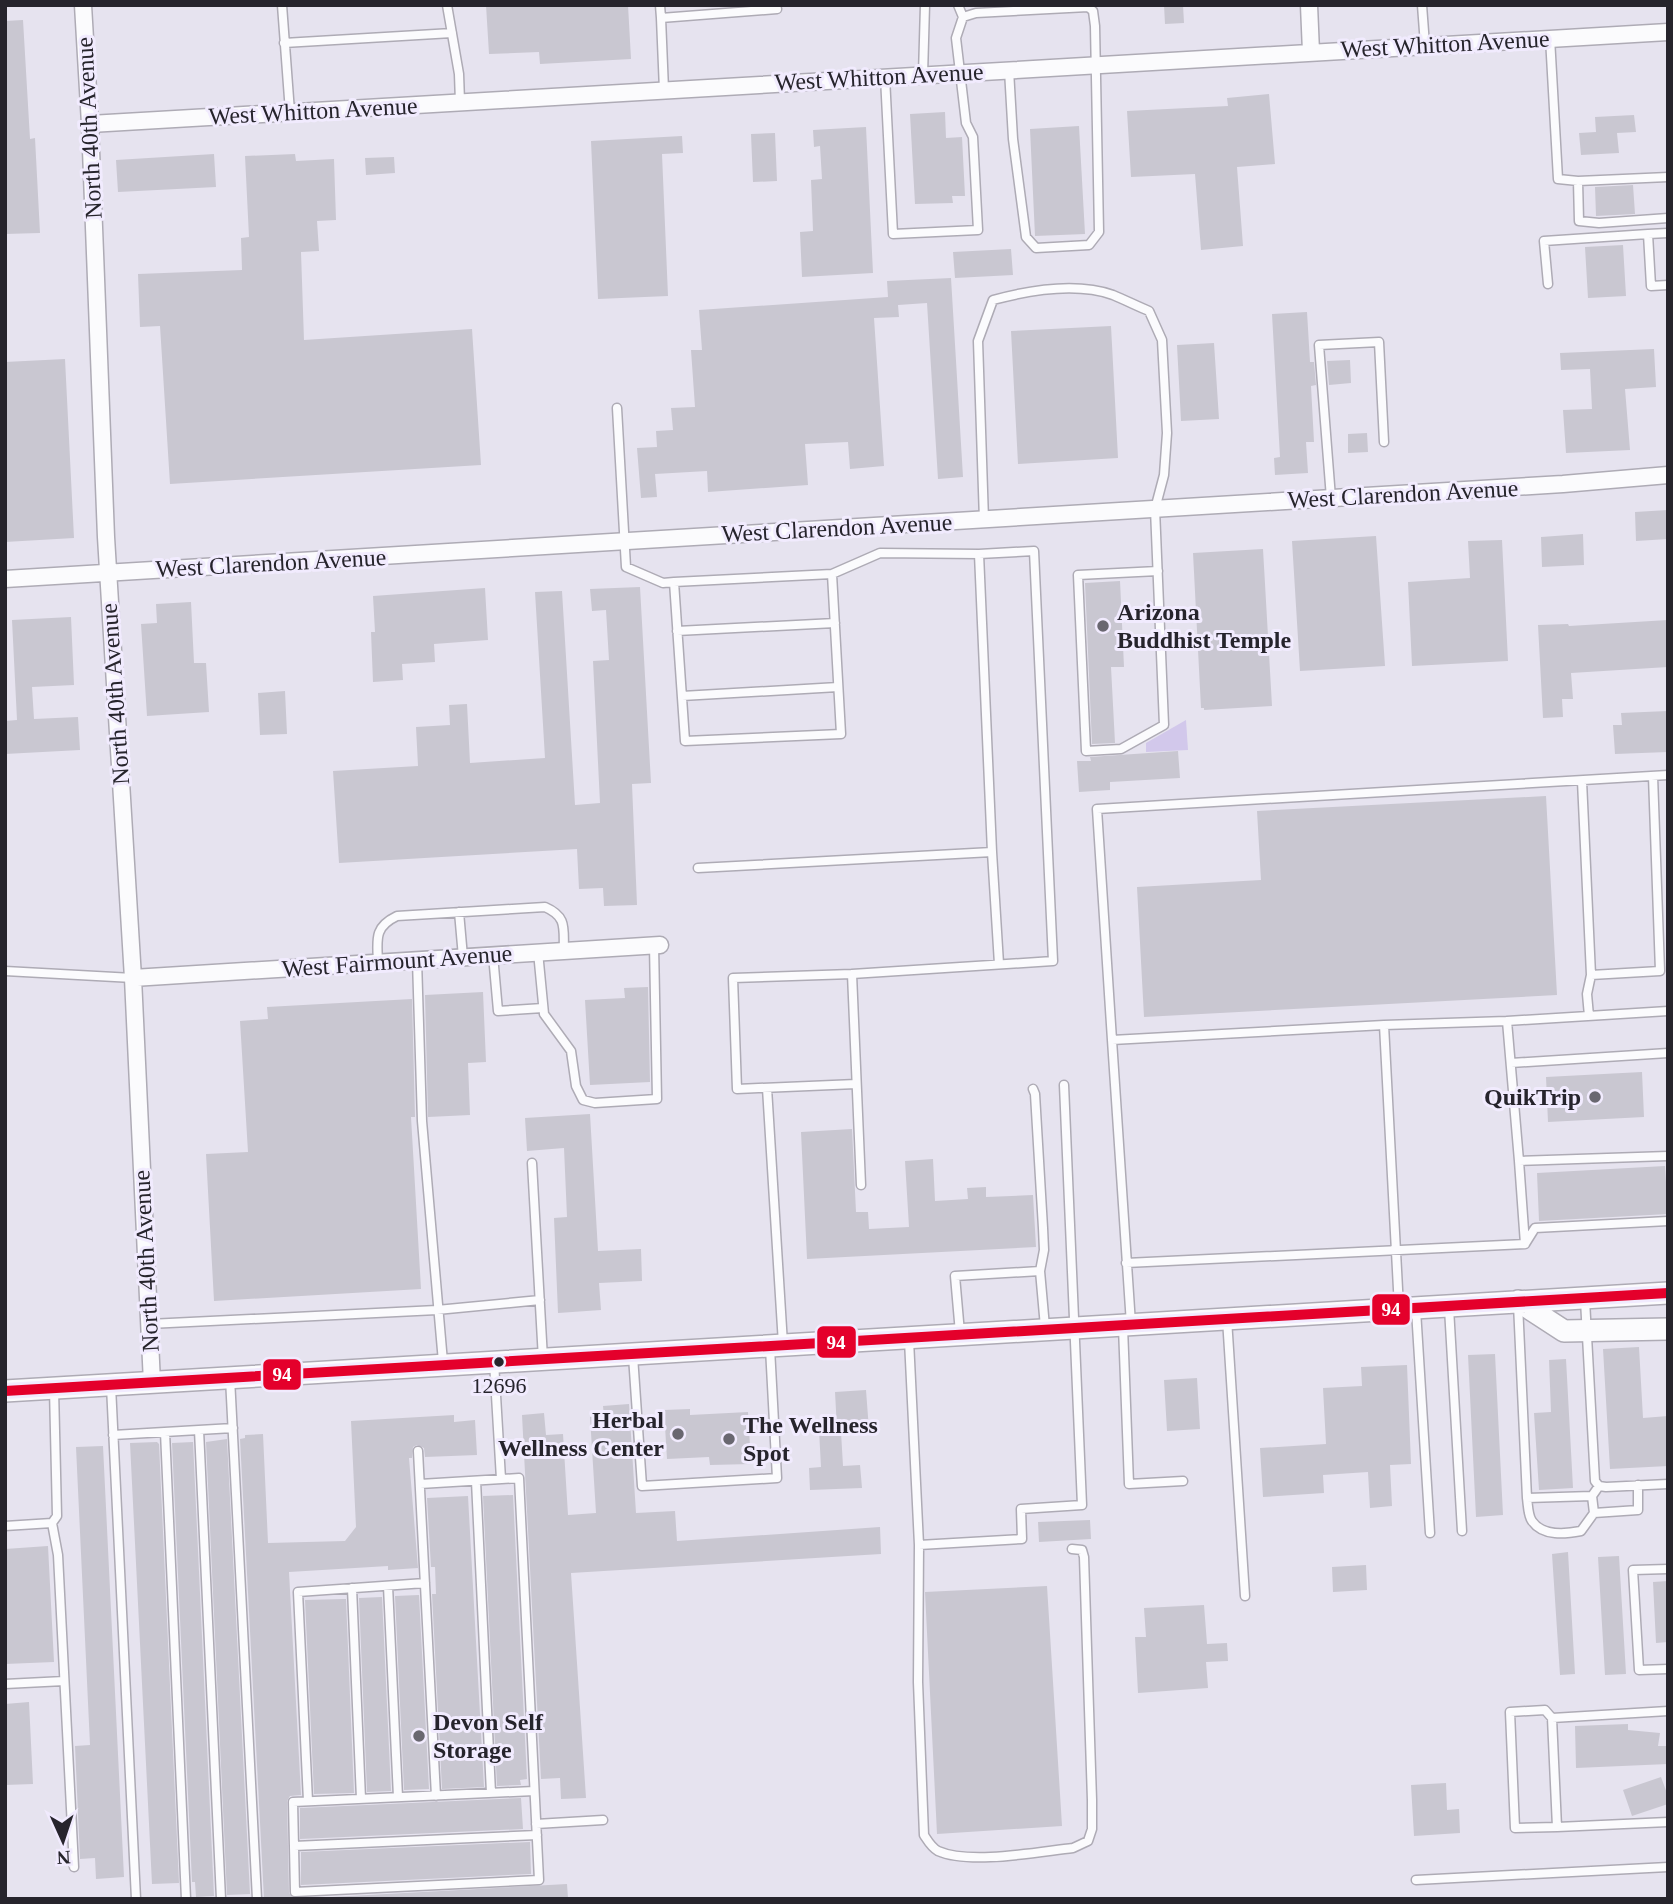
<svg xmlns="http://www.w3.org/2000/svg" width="1673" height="1904" viewBox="0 0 1673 1904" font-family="Georgia,serif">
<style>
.green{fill:#d2c8eb}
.building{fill:#c9c7d1}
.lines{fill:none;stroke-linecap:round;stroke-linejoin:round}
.lane-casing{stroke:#aeabb5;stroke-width:11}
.street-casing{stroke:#aeabb5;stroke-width:19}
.secondary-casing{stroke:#aeabb5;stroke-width:24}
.lane{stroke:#fbfbfd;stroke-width:8}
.street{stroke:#fbfbfd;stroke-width:16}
.secondary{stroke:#fbfbfd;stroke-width:21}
.bus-1-casing{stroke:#f1ebfe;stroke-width:16}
.bus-1{stroke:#e4002b;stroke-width:10}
.poi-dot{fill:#696770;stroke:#f1ebfe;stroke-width:2.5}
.bus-dot{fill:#26242c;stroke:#f1ebfe;stroke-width:2.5}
.labels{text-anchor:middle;stroke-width:6;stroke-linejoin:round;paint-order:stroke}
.bus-label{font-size:22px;fill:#26242c;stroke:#f1ebfe}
.street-label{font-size:24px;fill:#26242c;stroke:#f1ebfe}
.poi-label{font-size:24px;font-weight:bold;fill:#26242c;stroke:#f1ebfe;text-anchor:start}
.line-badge{stroke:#f1ebfe;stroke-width:2.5}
.badge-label{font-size:19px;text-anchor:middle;font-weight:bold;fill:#fff}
</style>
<rect width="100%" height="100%" fill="#e6e3ef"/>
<!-- green -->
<path class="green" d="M 1186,720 L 1188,750 L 1146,752 L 1146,743 Z"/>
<!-- building -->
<path class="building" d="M 486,5 L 628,5 L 631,59 L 540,64 L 539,52 L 489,54 Z
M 1164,5 L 1183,5 L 1184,23 L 1165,24 Z
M 23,20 L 30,139 L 35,138 L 40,233 L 5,234 L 5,21 Z
M 1269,94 L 1275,164 L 1237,167 L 1243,246 L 1201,250 L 1195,174 L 1131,177 L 1127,111 L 1228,106 L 1227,98 Z
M 945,112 L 946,138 L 962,137 L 965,196 L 952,196 L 953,203 L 915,204 L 910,114 Z
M 1634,115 L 1636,132 L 1617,133 L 1619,153 L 1581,155 L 1579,133 L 1596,132 L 1595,117 Z
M 1079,126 L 1085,234 L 1035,236 L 1030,129 Z
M 866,127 L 873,273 L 802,277 L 800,232 L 813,231 L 811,180 L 822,179 L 820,146 L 814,147 L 813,130 Z
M 775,133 L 777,181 L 753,182 L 751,134 Z
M 682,136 L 683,153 L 662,154 L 668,296 L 598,299 L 591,141 Z
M 214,154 L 216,187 L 118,192 L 116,160 Z
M 295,154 L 296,161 L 334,159 L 336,220 L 317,221 L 319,251 L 301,252 L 304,340 L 472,329 L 481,465 L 170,484 L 160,326 L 140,327 L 138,274 L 242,270 L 241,238 L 249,237 L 245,156 Z
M 394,157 L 395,173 L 366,175 L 365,158 Z
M 1633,185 L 1635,214 L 1596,216 L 1595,187 Z
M 1623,245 L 1626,296 L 1588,298 L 1585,247 Z
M 1011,249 L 1013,275 L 955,278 L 953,252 Z
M 951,278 L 963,477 L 938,479 L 927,303 L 898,305 L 899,317 L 874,318 L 884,466 L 850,469 L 848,442 L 805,444 L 808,485 L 708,492 L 707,471 L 655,474 L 657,497 L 641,498 L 637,448 L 657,447 L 656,431 L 673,430 L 671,408 L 695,407 L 691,350 L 702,350 L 699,310 L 888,297 L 887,281 Z
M 1307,312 L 1310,362 L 1314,362 L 1316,385 L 1311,386 L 1314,442 L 1306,442 L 1308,473 L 1275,475 L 1274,458 L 1280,457 L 1272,314 Z
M 1111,326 L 1118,458 L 1018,464 L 1011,331 Z
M 1214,343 L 1219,419 L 1181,421 L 1177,345 Z
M 1654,349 L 1656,387 L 1625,389 L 1630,450 L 1566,453 L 1563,410 L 1592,409 L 1590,369 L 1561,370 L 1560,353 Z
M 65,359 L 74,538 L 5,542 L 5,362 Z
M 1350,360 L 1351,383 L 1329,385 L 1327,361 Z
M 1367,433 L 1368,452 L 1348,453 L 1348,434 Z
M 1668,510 L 1668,539 L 1636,541 L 1635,512 Z
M 1583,534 L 1584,565 L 1542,567 L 1541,537 Z
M 1376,536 L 1385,666 L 1300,671 L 1292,541 Z
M 1502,540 L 1508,661 L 1412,666 L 1408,582 L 1470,578 L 1468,541 Z
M 1263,549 L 1272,706 L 1204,710 L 1204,708 L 1201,708 L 1193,553 Z
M 1120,581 L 1124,667 L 1111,667 L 1115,743 L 1092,744 L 1085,583 Z
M 640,587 L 651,783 L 632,784 L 637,905 L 604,906 L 603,888 L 579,889 L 577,849 L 339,863 L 333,771 L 418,766 L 416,727 L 450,725 L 449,705 L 467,704 L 470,763 L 545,758 L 535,592 L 562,591 L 575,805 L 600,803 L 593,661 L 609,660 L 606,610 L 592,611 L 590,589 Z
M 485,588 L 488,640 L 434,644 L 435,662 L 402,664 L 403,680 L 373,682 L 371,632 L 375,632 L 373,596 Z
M 191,602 L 194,663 L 206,663 L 209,712 L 147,716 L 141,624 L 157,623 L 156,604 Z
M 71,617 L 74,685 L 32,687 L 34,719 L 78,717 L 80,750 L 5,754 L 5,721 L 17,720 L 12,620 Z
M 1668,620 L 1668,667 L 1571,673 L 1573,699 L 1562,699 L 1563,717 L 1543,718 L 1538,625 L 1568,624 L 1569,626 Z
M 285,691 L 287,734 L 260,735 L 258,693 Z
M 1668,711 L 1668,752 L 1615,754 L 1613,725 L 1622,725 L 1621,713 Z
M 1178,751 L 1180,778 L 1110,782 L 1110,790 L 1079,792 L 1077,761 L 1091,761 L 1090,757 Z
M 1546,796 L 1557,995 L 1144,1017 L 1137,887 L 1261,880 L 1257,811 Z
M 648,987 L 650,1082 L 590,1085 L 585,1000 L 625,998 L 624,988 Z
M 483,992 L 486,1062 L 468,1063 L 470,1115 L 428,1117 L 425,995 Z
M 412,999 L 415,1117 L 411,1117 L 421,1289 L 214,1301 L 206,1154 L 248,1152 L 240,1021 L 268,1019 L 267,1007 Z
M 1642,1072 L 1644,1117 L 1548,1122 L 1546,1077 Z
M 590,1114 L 598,1251 L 641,1249 L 642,1281 L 599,1283 L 601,1310 L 558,1313 L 554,1218 L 567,1217 L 564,1148 L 527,1151 L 525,1118 Z
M 852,1129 L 856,1212 L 868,1212 L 869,1229 L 909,1227 L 905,1161 L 933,1159 L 935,1201 L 968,1199 L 967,1188 L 986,1187 L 986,1197 L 1033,1195 L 1036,1247 L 807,1259 L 801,1132 Z
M 1665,1166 L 1668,1214 L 1539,1221 L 1537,1173 Z
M 1639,1347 L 1643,1418 L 1668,1416 L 1668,1466 L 1610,1469 L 1603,1349 Z
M 1495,1354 L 1503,1515 L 1476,1517 L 1468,1355 Z
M 1566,1359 L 1573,1488 L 1539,1490 L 1534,1413 L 1551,1412 L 1549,1360 Z
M 1407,1365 L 1411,1464 L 1390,1465 L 1392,1506 L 1370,1508 L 1368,1472 L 1323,1475 L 1324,1493 L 1263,1497 L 1260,1448 L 1326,1444 L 1323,1388 L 1362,1386 L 1361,1367 Z
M 1197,1378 L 1200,1429 L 1167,1431 L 1164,1380 Z
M 866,1390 L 869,1430 L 841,1432 L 843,1466 L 860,1465 L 862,1488 L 810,1490 L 809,1468 L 821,1467 L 819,1430 L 837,1429 L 835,1392 Z
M 629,1404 L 636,1513 L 675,1511 L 677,1541 L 880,1527 L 881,1554 L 571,1573 L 586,1798 L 561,1799 L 560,1778 L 541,1779 L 522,1415 L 544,1413 L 546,1435 L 563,1434 L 568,1515 L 596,1513 L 590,1417 L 604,1416 L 603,1406 Z
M 690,1409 L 690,1415 L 748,1412 L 751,1464 L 710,1465 L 709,1457 L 667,1459 L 664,1410 Z
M 454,1415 L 454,1422 L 475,1420 L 477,1455 L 425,1457 L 424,1448 L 417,1445 L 413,1447 L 412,1458 L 409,1458 L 418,1568 L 388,1570 L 388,1566 L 289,1572 L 301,1795 L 290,1796 L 287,1801 L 289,1893 L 295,1899 L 567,1884 L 568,1898 L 264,1899 L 240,1439 L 245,1438 L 245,1435 L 263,1434 L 268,1543 L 345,1541 L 356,1527 L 351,1421 Z
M 227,1439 L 250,1894 L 227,1895 L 206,1442 Z
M 157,1442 L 159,1444 L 179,1883 L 152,1884 L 130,1443 Z
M 193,1442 L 214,1896 L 196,1897 L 195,1882 L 192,1882 L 172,1443 Z
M 103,1446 L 124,1877 L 96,1879 L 95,1858 L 80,1859 L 75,1746 L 90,1745 L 76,1447 Z
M 513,1495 L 527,1779 L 520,1780 L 521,1785 L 497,1786 L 483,1496 Z
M 468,1496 L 484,1787 L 442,1789 L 432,1594 L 436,1594 L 435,1567 L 431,1567 L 427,1498 Z
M 1090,1520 L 1091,1539 L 1039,1542 L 1038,1522 Z
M 48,1546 L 54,1662 L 5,1664 L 5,1549 Z
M 1568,1552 L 1575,1674 L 1560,1675 L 1552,1554 Z
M 1619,1556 L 1626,1674 L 1605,1675 L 1598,1557 Z
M 1366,1565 L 1367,1590 L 1333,1592 L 1332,1567 Z
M 1668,1581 L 1668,1642 L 1656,1643 L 1653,1582 Z
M 1047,1586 L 1062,1826 L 937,1834 L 925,1592 Z
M 419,1595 L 429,1789 L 404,1790 L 395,1596 Z
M 382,1597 L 391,1791 L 367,1792 L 359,1598 Z
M 344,1599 L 346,1599 L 354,1793 L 314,1794 L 305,1600 Z
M 1204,1605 L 1207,1644 L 1227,1643 L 1228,1661 L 1206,1662 L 1208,1688 L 1138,1693 L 1135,1637 L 1146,1637 L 1144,1608 Z
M 29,1702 L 33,1784 L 5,1785 L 5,1704 Z
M 1628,1724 L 1628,1730 L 1660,1733 L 1658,1746 L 1668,1746 L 1668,1764 L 1576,1768 L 1575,1726 Z
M 1661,1777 L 1668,1796 L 1668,1804 L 1632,1816 L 1623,1790 Z
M 1446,1783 L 1447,1810 L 1459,1809 L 1460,1833 L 1414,1836 L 1411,1785 Z
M 521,1798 L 523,1829 L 300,1839 L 300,1808 Z
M 530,1842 L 531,1874 L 301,1885 L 301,1852 Z"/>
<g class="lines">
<defs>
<path id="lane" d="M 282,5 L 290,112
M 447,5 L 459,74 L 460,102
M 660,5 L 661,18
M 958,5 L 963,17
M 1422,5 L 1425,45
M 1550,38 L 1558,179 L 1578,181
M 284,43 L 452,33
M 923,75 L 925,5
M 885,77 L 893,234 L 978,230 L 973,137 L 966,123 L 956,38 L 963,17 L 976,13 L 1088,7 L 1093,11 L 1095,26 L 1099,232 L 1089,245 L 1036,248 L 1026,237 L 1013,139 L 1009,70
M 664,90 L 661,18 L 777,9
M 1668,177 L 1578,181 L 1579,221 L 1599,223 L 1668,218
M 1668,233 L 1648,234 L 1651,286 L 1668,285
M 1548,284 L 1544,241 L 1648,234
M 617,408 L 626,567 L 663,583 L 674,582 L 832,574 L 841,734 L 685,741 L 674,582
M 1331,498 L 1319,345 L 1379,342 L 1384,442
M 984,520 L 978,341 L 993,300 C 1030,290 1076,282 1113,295 C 1125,300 1137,306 1149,311 L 1162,340 L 1167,433 L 1164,475 L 1155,509 L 1164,725 L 1121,749 L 1086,751 L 1078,575 L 1158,571
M 832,574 L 880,553 L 979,554
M 677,631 L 835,623
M 682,696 L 838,687
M 1582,781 L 1591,975 L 1660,971 L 1653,776
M 992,852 L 999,964
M 698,868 L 992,852 L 979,554 L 1034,551 L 1053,961 L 852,974
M 459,912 L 463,957
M 538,952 L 544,1014 L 571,1051 L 576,1086 L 583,1100 L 595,1103 L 657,1099 L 654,945
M 493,955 L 498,1011 L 543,1008
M 417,960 L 422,1121 L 443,1362
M 378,962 C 377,939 374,927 397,916 L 545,907 C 568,917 563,929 564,951
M 5,971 L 133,978
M 1589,1016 L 1587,994 L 1591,975
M 1384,1025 L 1507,1021
M 1112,1040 L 1097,809 L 1668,775
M 1511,1063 L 1668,1053
M 856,1084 L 737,1089 L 733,978 L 852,974 L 861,1185
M 767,1088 L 783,1344
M 1033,1089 L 1035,1094 L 1043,1228 L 1044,1250 L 1040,1271
M 1519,1161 L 1507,1021 L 1668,1011
M 532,1163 L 543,1359
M 1525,1244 L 1519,1161 L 1668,1156
M 1525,1244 L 1535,1228 L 1668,1221
M 1126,1263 L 1525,1244
M 1585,1300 L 1595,1481 L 1599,1486 L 1606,1487 L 1668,1484
M 1518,1304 L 1527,1498 L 1592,1496 L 1599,1486
M 1449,1308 L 1462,1531
M 1416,1310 L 1430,1533
M 1227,1319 L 1245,1596
M 149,1324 L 437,1310 L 540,1300
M 1131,1324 L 1112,1040 L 1384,1025 L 1399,1308
M 1123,1327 L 1129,1484 L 1183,1481
M 960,1333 L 955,1276 L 1040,1271 L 1045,1327
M 909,1340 L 919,1545 L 1022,1539 L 1021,1509 L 1082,1505 L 1064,1085
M 633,1356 L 642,1486 L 777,1478 L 770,1348
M 494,1362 L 501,1479
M 230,1378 L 257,1899
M 111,1386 L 136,1899
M 199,1430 L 221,1899
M 165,1432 L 186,1899
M 113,1435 L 233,1428
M 418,1451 L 436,1796
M 476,1481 L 491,1793
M 420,1484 L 519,1478 L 539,1880 L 295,1892 L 293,1802 L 534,1791
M 1592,1496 L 1594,1513 L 1638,1510 L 1638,1485
M 1527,1498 C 1528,1505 1528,1516 1532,1521 C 1543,1537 1566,1534 1581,1531 L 1594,1513
M 52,1523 L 58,1555 L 74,1867
M 5,1526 L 52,1523 L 57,1516 L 54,1389
M 919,1545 L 918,1682 L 924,1835 C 928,1841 931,1847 938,1851 C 970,1865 1037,1852 1073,1848 L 1088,1841 L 1092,1829 L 1092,1800 L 1084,1557 L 1082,1550 L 1072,1549
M 1668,1569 L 1633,1570 L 1639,1670 L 1668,1669
M 388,1586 L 398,1797
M 352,1588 L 361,1799
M 5,1684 L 64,1681
M 1552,1718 L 1557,1827 L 1515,1828 L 1510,1712 L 1545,1710 L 1552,1718 L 1668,1711
M 308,1801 L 298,1592 L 425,1583
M 536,1824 L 603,1820
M 1557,1827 L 1668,1822
M 294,1846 L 537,1835
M 1416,1880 L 1668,1867"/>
<path id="street" d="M 83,5 L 90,124 L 106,537 L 133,978 L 152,1383
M 1309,5 L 1311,52
M 90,124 L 1668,32
M 5,579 L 1563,484 L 1668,475
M 133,978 L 660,945"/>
<path id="secondary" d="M 1518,1301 L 1564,1331 L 1668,1329
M 5,1391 L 1668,1293"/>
</defs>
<!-- lane casing -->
<use href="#lane" class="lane-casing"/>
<!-- street casing -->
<use href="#street" class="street-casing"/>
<!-- secondary casing -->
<use href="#secondary" class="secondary-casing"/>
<!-- lane -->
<use href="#lane" class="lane"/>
<!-- street -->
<use href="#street" class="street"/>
<!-- secondary -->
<use href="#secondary" class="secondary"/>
<defs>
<path id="bus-1" d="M 5,1391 L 1668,1293"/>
</defs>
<!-- bus-1 casing -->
<use href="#bus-1" class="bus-1-casing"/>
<!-- bus-1 -->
<use href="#bus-1" class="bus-1"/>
</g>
<!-- markers -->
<g class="poi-dot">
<circle cx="1103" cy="626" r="7"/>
<circle cx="1595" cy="1097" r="7"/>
<circle cx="678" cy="1434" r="7"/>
<circle cx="729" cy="1439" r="7"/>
<circle cx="419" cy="1736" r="7"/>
</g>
<circle class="bus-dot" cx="499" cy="1362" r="6"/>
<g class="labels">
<!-- bus labels -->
<g class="bus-label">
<text x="499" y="1393">12696</text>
</g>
<!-- street labels -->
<g class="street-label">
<text transform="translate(1445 44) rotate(-3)" y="8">West Whitton Avenue</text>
<text transform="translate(879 77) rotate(-3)" y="8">West Whitton Avenue</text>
<text transform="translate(313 111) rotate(-3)" y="8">West Whitton Avenue</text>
<text transform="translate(89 128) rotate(-93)" y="8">North 40th Avenue</text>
<text transform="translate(1403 494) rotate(-3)" y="8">West Clarendon Avenue</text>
<text transform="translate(837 528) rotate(-3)" y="8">West Clarendon Avenue</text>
<text transform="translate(271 563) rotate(-3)" y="8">West Clarendon Avenue</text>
<text transform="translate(115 694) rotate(-94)" y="8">North 40th Avenue</text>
<text transform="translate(397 961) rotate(-4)" y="8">West Fairmount Avenue</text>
<text transform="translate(146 1261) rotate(-93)" y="8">North 40th Avenue</text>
</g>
<!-- poi labels -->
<g class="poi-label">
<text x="1117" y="620">Arizona<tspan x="1117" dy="28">Buddhist Temple</tspan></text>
<text x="1581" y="1105" text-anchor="end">QuikTrip</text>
<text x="664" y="1428" text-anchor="end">Herbal<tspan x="664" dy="28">Wellness Center</tspan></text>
<text x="743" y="1433">The Wellness<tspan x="743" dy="28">Spot</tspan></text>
<text x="433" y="1730">Devon Self<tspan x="433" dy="28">Storage</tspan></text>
</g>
</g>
<g class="line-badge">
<rect x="1371" y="1293" width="40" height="33" rx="7" fill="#e4002b"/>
<rect x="816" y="1325" width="41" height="34" rx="7" fill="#e4002b"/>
<rect x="262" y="1358" width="40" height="33" rx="7" fill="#e4002b"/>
</g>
<g class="badge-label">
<text x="1391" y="1316">94</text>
<text x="836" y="1349">94</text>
<text x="282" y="1381">94</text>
</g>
<!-- border -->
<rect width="1673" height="1904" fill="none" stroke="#26242c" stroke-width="14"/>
<!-- north arrow -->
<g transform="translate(63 1841) rotate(177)" stroke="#f1ebfe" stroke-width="5" paint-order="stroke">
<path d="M0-5L12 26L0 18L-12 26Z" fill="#26242c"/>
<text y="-10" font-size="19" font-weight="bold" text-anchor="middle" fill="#26242c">N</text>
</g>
</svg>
